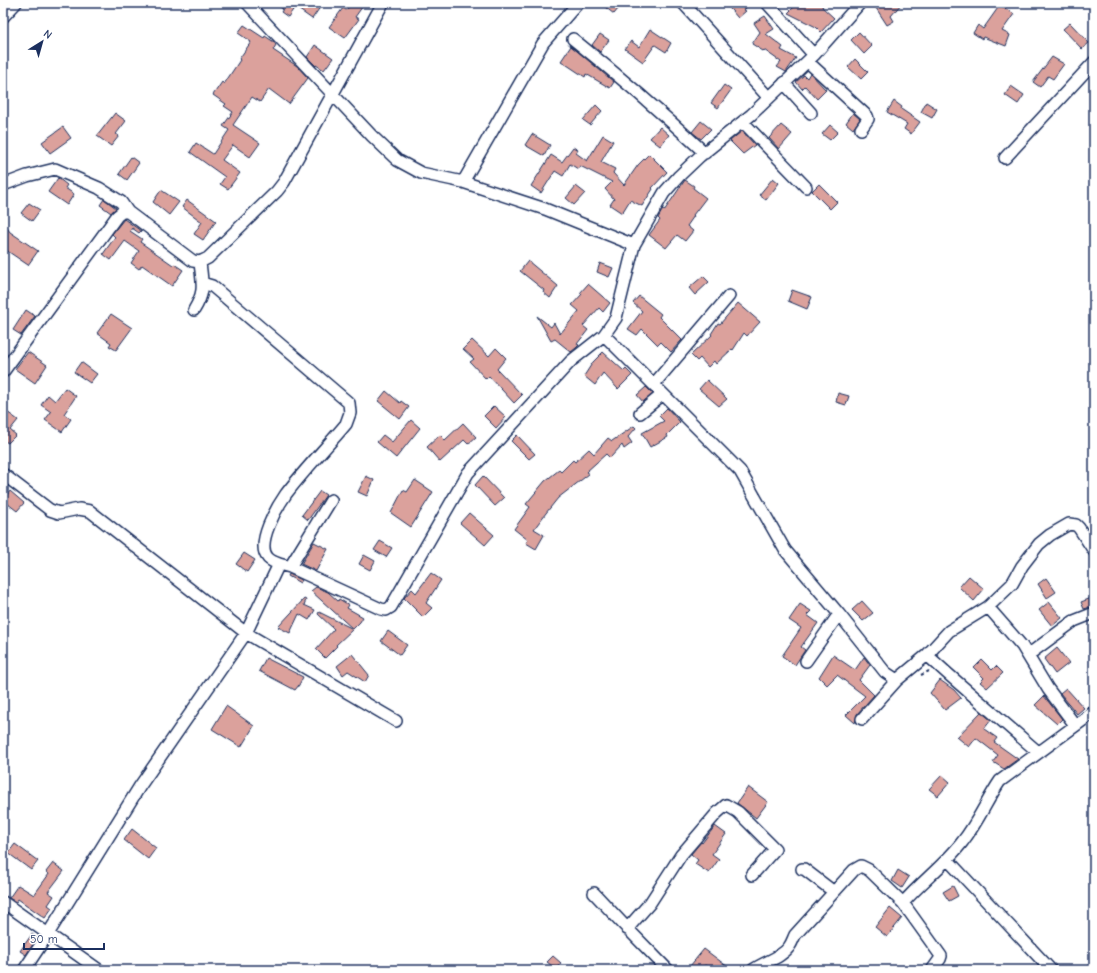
<svg xmlns="http://www.w3.org/2000/svg" width="1097" height="973" viewBox="0 0 1097 973" font-family="'Comic Neue',sans-serif">
<style>
.building{fill:#dba19c;stroke:#1b2f5e}
.lines{fill:none;stroke-linecap:round;stroke-linejoin:round}
.minor-casing{stroke:#1b2f5e;stroke-width:14}
.path{stroke:#1b2f5e;stroke-width:2;stroke-dasharray:3 3;stroke-linecap:butt}
.minor{stroke:#fff;stroke-width:11}
</style>
<rect width="100%" height="100%" fill="#fff"/>
<filter id="ink" filterUnits="userSpaceOnUse"><feTurbulence type="fractalNoise" baseFrequency=".025" numOctaves="2"/><feDisplacementMap in="SourceGraphic" scale="8" xChannelSelector="R" yChannelSelector="G"/><feConvolveMatrix kernelMatrix="1 2 1 2 8 2 1 2 1" color-interpolation-filters="sRGB"/></filter>
<g filter="url(#ink)">
<!-- building -->
<path class="building" d="M 274,3 L 323,3 L 312,19 L 295,7 L 288,17 L 281,12 L 283,9 Z
M 352,3 L 365,3 L 355,17 L 359,19 L 345,38 L 329,27 L 343,8 L 346,10 Z
M 600,3 L 623,3 L 614,14 Z
M 725,3 L 750,3 L 744,10 L 746,11 L 738,18 Z
M 798,3 L 824,3 L 822,7 L 834,18 L 821,32 L 816,27 L 788,13 Z
M 883,3 L 902,3 L 891,16 L 894,21 L 887,25 L 876,8 Z
M 1000,5 L 1014,14 L 1002,31 L 1010,35 L 1006,46 L 983,37 L 982,39 L 973,33 L 978,25 L 983,29 Z
M 765,16 L 774,29 L 766,34 L 783,47 L 781,50 L 796,58 L 786,72 L 777,67 L 781,62 L 764,50 L 763,51 L 752,44 L 760,32 L 754,23 Z
M 1070,23 L 1089,43 L 1082,49 L 1063,29 Z
M 244,25 L 264,38 L 265,36 L 274,42 L 276,45 L 273,50 L 297,66 L 308,78 L 289,104 L 269,89 L 260,102 L 252,97 L 233,125 L 260,143 L 250,157 L 233,145 L 222,160 L 240,173 L 228,189 L 220,184 L 225,177 L 190,152 L 196,143 L 213,154 L 229,130 L 223,126 L 233,112 L 224,106 L 226,104 L 213,95 L 222,82 L 224,84 L 240,60 L 239,59 L 251,42 L 238,33 Z
M 650,29 L 671,43 L 666,52 L 655,45 L 643,62 L 625,49 L 631,41 L 639,47 Z
M 859,32 L 872,46 L 864,54 L 851,40 Z
M 600,34 L 609,40 L 600,52 L 592,45 Z
M 315,45 L 333,58 L 324,70 L 316,65 L 316,66 L 307,57 Z
M 571,46 L 614,82 L 610,88 L 586,74 L 585,77 L 561,61 Z
M 1052,57 L 1064,64 L 1053,79 L 1048,76 L 1040,87 L 1033,82 Z
M 855,59 L 868,72 L 861,79 L 848,67 Z
M 810,73 L 826,90 L 817,99 L 805,86 L 802,89 L 796,82 L 804,75 L 807,78 Z
M 724,85 L 731,90 L 718,108 L 711,103 Z
M 1011,86 L 1024,95 L 1018,104 L 1005,95 Z
M 894,101 L 902,107 L 901,109 L 920,122 L 911,134 L 904,129 L 907,124 L 887,112 Z
M 926,102 L 937,109 L 932,118 L 921,112 Z
M 596,105 L 602,111 L 590,125 L 583,120 Z
M 115,113 L 126,121 L 116,134 L 119,136 L 111,146 L 97,136 Z
M 853,113 L 860,119 L 853,129 L 846,123 Z
M 701,121 L 711,129 L 701,139 L 692,132 Z
M 781,125 L 792,134 L 779,149 L 769,138 Z
M 830,125 L 838,132 L 830,140 L 822,134 Z
M 63,127 L 71,138 L 50,153 L 42,142 Z
M 660,127 L 669,135 L 660,146 L 650,138 Z
M 742,131 L 755,145 L 743,154 L 730,141 Z
M 532,134 L 550,145 L 544,156 L 525,145 Z
M 603,135 L 613,141 L 601,162 L 615,169 L 613,173 L 624,185 L 638,165 L 649,154 L 667,172 L 652,188 L 653,189 L 642,206 L 630,200 L 622,213 L 610,205 L 614,199 L 605,189 L 612,182 L 580,166 L 578,169 L 570,164 L 563,176 L 555,171 L 541,193 L 531,186 L 551,155 L 562,162 L 573,147 L 578,150 L 576,153 L 587,161 Z
M 131,157 L 139,163 L 127,180 L 119,174 Z
M 58,178 L 67,185 L 65,188 L 74,194 L 67,205 L 48,192 Z
M 773,178 L 779,183 L 766,200 L 759,195 Z
M 685,180 L 694,186 L 693,188 L 706,198 L 693,215 L 694,216 L 687,226 L 693,231 L 685,241 L 677,235 L 666,248 L 649,235 L 660,220 L 658,218 L 663,209 L 664,211 Z
M 819,184 L 837,202 L 830,209 L 812,191 Z
M 576,186 L 585,193 L 574,205 L 566,198 Z
M 161,190 L 179,202 L 169,215 L 153,202 Z
M 104,199 L 116,208 L 111,213 L 100,205 Z
M 187,200 L 216,221 L 203,240 L 194,234 L 202,222 L 182,207 Z
M 29,203 L 40,210 L 32,221 L 21,213 Z
M 124,219 L 141,231 L 139,233 L 132,228 L 130,231 L 142,239 L 140,242 L 173,265 L 174,264 L 183,270 L 172,286 L 142,265 L 139,269 L 131,263 L 139,251 L 125,241 L 111,260 L 103,254 L 115,237 L 112,234 Z
M 3,222 L 10,232 L 38,251 L 28,265 L 3,248 Z
M 528,261 L 558,286 L 550,298 L 543,292 L 544,290 L 520,271 Z
M 600,263 L 613,268 L 609,277 L 597,272 Z
M 703,276 L 709,282 L 695,295 L 689,288 Z
M 588,284 L 610,303 L 603,312 L 599,308 L 583,326 L 588,330 L 577,344 L 579,345 L 576,348 L 571,352 L 555,339 L 551,341 L 537,316 L 551,327 L 554,323 L 560,334 L 579,311 L 572,305 L 582,294 L 580,293 Z
M 792,290 L 812,297 L 807,309 L 788,301 Z
M 639,296 L 661,314 L 659,317 L 682,340 L 671,352 L 661,342 L 658,345 L 642,329 L 637,335 L 628,329 L 642,311 L 633,303 Z
M 738,303 L 760,322 L 747,336 L 744,333 L 733,350 L 732,349 L 716,364 L 714,361 L 708,367 L 700,358 L 697,361 L 691,355 L 712,335 L 711,334 L 718,323 L 720,324 Z
M 26,310 L 35,316 L 21,335 L 13,330 Z
M 111,314 L 132,328 L 116,350 L 109,346 L 111,343 L 97,333 Z
M 472,340 L 489,356 L 496,348 L 506,358 L 497,369 L 522,395 L 514,403 L 489,376 L 486,379 L 470,362 L 474,359 L 463,349 Z
M 28,352 L 47,365 L 35,383 L 15,369 Z
M 603,352 L 624,371 L 626,369 L 632,375 L 618,389 L 603,373 L 595,385 L 584,376 L 593,362 Z
M 81,362 L 97,374 L 90,383 L 74,372 Z
M 707,380 L 727,399 L 719,406 L 699,389 Z
M 646,387 L 653,394 L 643,402 L 637,395 Z
M 65,388 L 76,396 L 64,414 L 71,419 L 62,432 L 45,420 L 51,412 L 41,405 L 48,395 L 55,401 Z
M 386,391 L 400,403 L 401,401 L 409,407 L 400,419 L 378,401 Z
M 838,393 L 849,396 L 846,405 L 836,402 Z
M 494,406 L 506,417 L 496,428 L 484,416 Z
M 667,408 L 680,422 L 667,435 L 668,437 L 650,447 L 642,433 L 664,421 L 659,416 Z
M 3,409 L 18,420 L 10,430 L 16,435 L 8,443 L 3,440 Z
M 411,420 L 420,428 L 396,458 L 377,442 L 383,435 L 392,442 Z
M 463,423 L 476,437 L 468,444 L 464,440 L 440,462 L 427,447 L 440,435 L 445,440 Z
M 634,426 L 636,428 L 628,437 L 632,443 L 624,449 L 622,445 L 610,458 L 606,454 L 586,472 L 589,474 L 558,498 L 546,513 L 534,529 L 544,535 L 536,549 L 526,543 L 528,540 L 514,529 L 530,507 L 526,504 L 545,481 L 559,470 L 561,472 L 573,460 L 575,462 L 589,449 L 594,454 L 608,438 L 612,441 Z
M 517,435 L 535,454 L 529,459 L 511,441 Z
M 366,476 L 374,480 L 367,496 L 358,492 Z
M 483,476 L 504,498 L 495,506 L 475,485 Z
M 415,480 L 433,492 L 411,527 L 391,513 L 403,490 L 407,492 Z
M 10,491 L 24,503 L 17,511 L 3,500 Z
M 320,491 L 326,495 L 308,520 L 302,515 Z
M 469,513 L 494,535 L 485,545 L 460,523 Z
M 380,541 L 392,548 L 386,557 L 374,550 Z
M 314,542 L 328,549 L 316,571 L 301,564 Z
M 244,553 L 255,560 L 247,572 L 236,564 Z
M 364,555 L 375,561 L 370,570 L 359,564 Z
M 431,573 L 441,580 L 426,603 L 432,608 L 423,617 L 404,598 L 412,589 L 416,593 Z
M 289,574 L 302,580 L 300,583 L 288,576 Z
M 969,576 L 984,589 L 974,601 L 959,587 Z
M 1046,578 L 1056,592 L 1047,598 L 1038,584 Z
M 316,587 L 328,592 L 338,601 L 339,599 L 349,605 L 347,608 L 363,617 L 360,622 L 353,629 L 311,591 Z
M 1094,597 L 1094,606 L 1084,609 L 1081,602 Z
M 304,599 L 306,600 L 304,605 L 315,610 L 309,620 L 299,614 L 290,633 L 278,627 Z
M 862,601 L 873,613 L 863,621 L 852,610 Z
M 1049,602 L 1062,618 L 1052,626 L 1039,610 Z
M 800,604 L 811,611 L 807,615 L 818,623 L 801,647 L 805,650 L 795,665 L 782,656 L 801,628 L 789,620 Z
M 319,612 L 353,629 L 336,645 L 337,646 L 325,658 L 316,649 L 334,629 L 318,614 Z
M 388,631 L 407,645 L 400,655 L 381,641 Z
M 1057,648 L 1069,663 L 1055,674 L 1044,659 Z
M 352,654 L 369,675 L 365,682 L 348,671 L 343,675 L 337,666 Z
M 833,655 L 855,670 L 864,657 L 870,665 L 859,680 L 874,695 L 857,714 L 855,723 L 846,715 L 865,696 L 837,675 L 827,685 L 819,677 Z
M 266,658 L 303,677 L 299,685 L 295,690 L 259,671 Z
M 982,660 L 992,670 L 996,666 L 1003,673 L 987,688 L 980,682 L 984,678 L 974,668 Z
M 940,680 L 954,690 L 961,698 L 945,710 L 930,693 Z
M 1066,688 L 1084,708 L 1077,714 L 1060,693 Z
M 1044,696 L 1062,719 L 1057,724 L 1035,705 Z
M 226,706 L 254,726 L 241,747 L 212,729 Z
M 981,712 L 991,720 L 984,729 L 997,738 L 994,742 L 1018,759 L 1004,769 L 993,762 L 998,755 L 976,738 L 969,747 L 957,737 Z
M 942,775 L 950,782 L 938,796 L 929,789 Z
M 748,787 L 768,802 L 756,818 L 737,803 Z
M 715,826 L 726,834 L 712,854 L 719,859 L 709,873 L 695,864 L 698,860 L 691,854 L 701,842 L 702,843 Z
M 132,829 L 156,848 L 148,859 L 124,840 Z
M 15,844 L 38,861 L 31,870 L 8,853 Z
M 53,863 L 64,871 L 48,892 L 54,896 L 48,905 L 52,908 L 45,918 L 18,899 L 16,902 L 9,898 L 18,885 L 34,895 L 49,874 L 46,872 Z
M 898,870 L 909,877 L 902,888 L 892,881 Z
M 953,886 L 958,896 L 949,901 L 943,892 Z
M 890,908 L 902,918 L 887,937 L 875,927 Z
M 32,934 L 37,938 L 26,955 L 20,951 Z
M 704,949 L 732,970 L 712,970 L 705,965 L 699,970 L 694,970 L 690,966 Z
M 553,956 L 561,963 L 556,969 L 547,962 Z"/>
<g class="lines">
<defs>
<path id="minor" d="M 247,3 L 372,136 L 397,160 L 421,173 L 463,182 L 543,43 L 578,3
M 683,3 L 769,98
M 3,17 L 16,3
M 573,39 C 618,75 662,113 705,153
M 814,55 L 860,3
M 808,62 L 867,116 L 868,119 L 861,129
M 784,83 L 811,113
M 743,122 L 806,187
M 1005,158 L 1094,62
M 463,182 L 545,209 L 634,245
M 3,185 L 27,176 L 55,169 L 99,188 L 121,202 L 128,212 L 193,261 L 200,262 L 208,258 L 277,191 L 284,182 L 383,3
M 202,283 L 212,286 L 349,403 L 350,413 L 346,424 C 326,448 304,470 286,494 C 277,507 255,544 268,558 C 271,561 276,563 279,564
M 194,310 C 206,290 202,284 200,262
M 604,335 L 740,471 L 785,550 L 839,614 L 885,672 L 897,680
M 3,372 L 117,216 L 122,212 L 128,212
M 654,384 L 729,296
M 640,413 L 663,394
M 3,474 L 50,510 L 59,513 L 79,509 L 90,511 L 246,633 L 396,721
M 290,567 L 331,500
M 988,607 L 1012,584 L 1022,566 L 1039,544 L 1050,535 L 1069,524 L 1076,525 L 1079,528 L 1094,551
M 927,655 L 948,674 L 1038,752
M 1028,655 L 1074,621 L 1094,613
M 806,661 L 839,614
M 862,719 L 897,680 L 927,655 L 949,631 L 988,607 L 1022,646 L 1048,689 L 1075,725
M 947,859 L 1051,970
M 802,869 L 804,869 L 834,892
M 594,893 L 624,925 L 668,970
M 3,902 L 99,970
M 903,903 L 941,956 L 940,959 L 932,970
M 627,929 L 650,903 L 681,855 L 717,813 L 726,805 L 738,812 L 775,849 L 752,875
M 24,970 L 48,934 L 140,786 L 246,633 L 279,564 L 290,567 L 381,609 L 386,610 L 391,607 L 468,473 L 571,361 L 604,335 L 616,318 L 634,245 L 664,193 L 679,176 L 700,156 L 751,115 L 814,55 L 767,3
M 753,970 C 764,962 781,958 789,947 C 792,943 793,939 795,935 L 854,870 L 861,866 L 869,870 L 903,903 C 922,881 946,864 963,841 C 978,822 987,800 1000,781 L 1094,712"/>
</defs>
<!-- minor casing -->
<use href="#minor" class="minor-casing"/>
<!-- path -->
<path class="path" d="M 921,675 L 929,671"/>
<!-- minor -->
<use href="#minor" class="minor"/>
</g>
</g>
<!-- margin -->
<rect width="1097" height="973" fill="none" stroke="#fff" stroke-width="16"/>
<rect x="8" y="8" width="1081" height="957" fill="none" stroke="#1b2f5e" stroke-width="1.5" filter="url(#ink)"/>
<!-- north arrow -->
<g transform="translate(42 42) rotate(37)" stroke="#ffffff" stroke-width="3" paint-order="stroke">
<path d="M0-3L7 15L0 10L-7 15Z" fill="#1b2f5e"/>
<text y="-6" font-size="11" font-weight="bold" text-anchor="middle" fill="#1b2f5e">N</text>
</g>
<!-- scale -->
<path d="M24 943v6h80v-6" fill="none" stroke="#1b2f5e" stroke-width="2"/>
<text x="30" y="943" font-size="12" fill="#1b2f5e" stroke="#ffffff" stroke-width="3" paint-order="stroke">50 m</text>
</svg>
